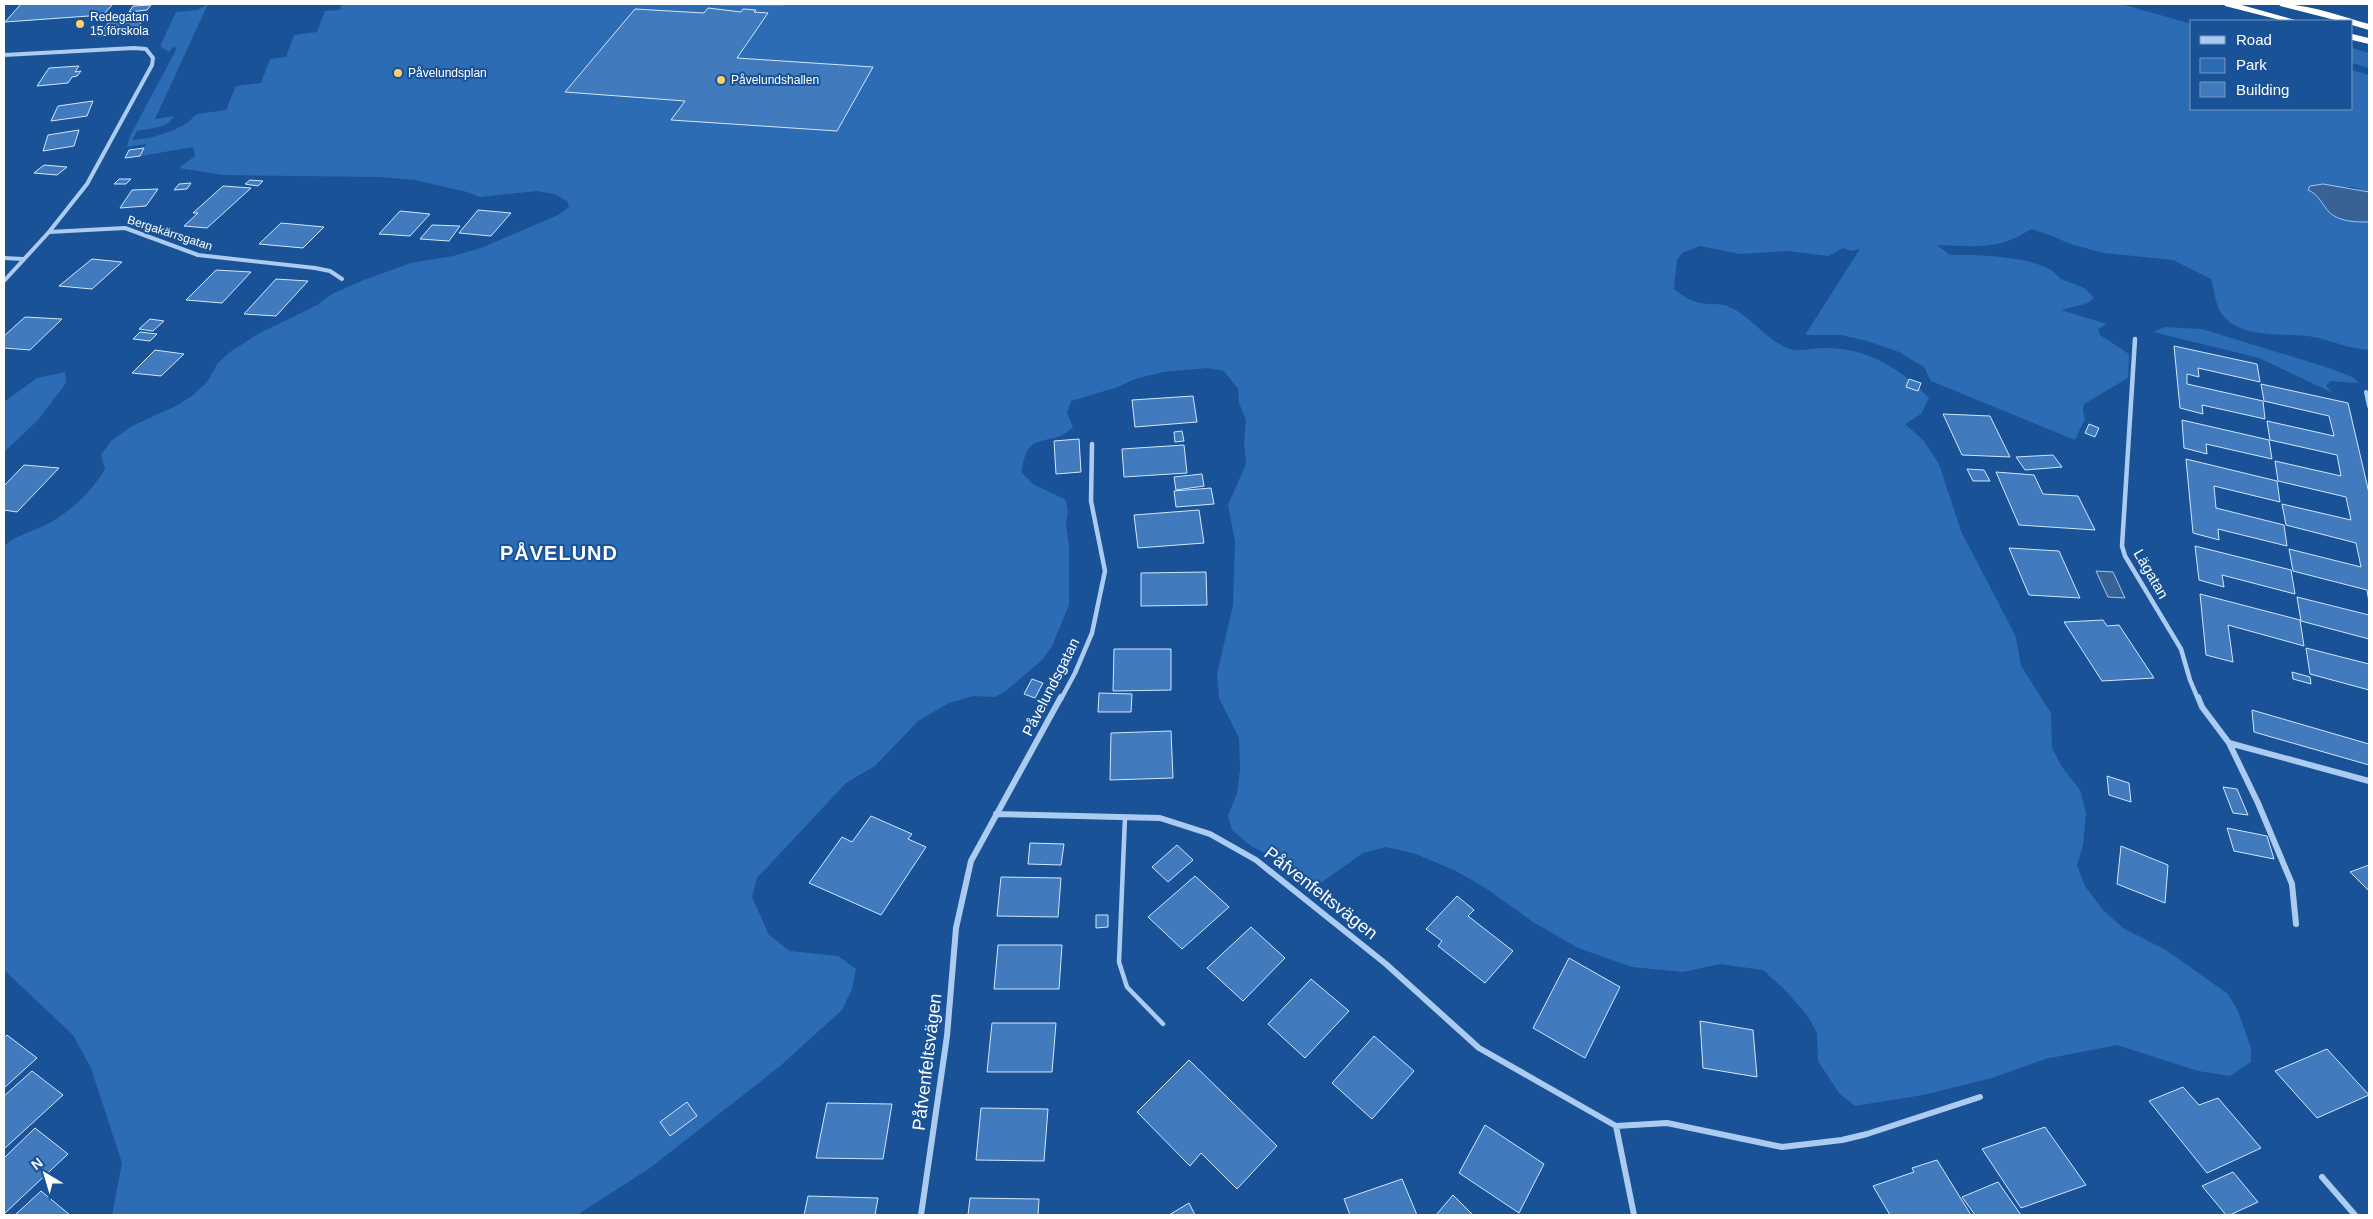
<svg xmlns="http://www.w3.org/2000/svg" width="2373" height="1219" viewBox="0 0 2373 1219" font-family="Helvetica,sans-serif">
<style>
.green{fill:#2c6cb4}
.water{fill:#386293;stroke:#9ec7f3}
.building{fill:#427bbd;stroke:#d2e6fb}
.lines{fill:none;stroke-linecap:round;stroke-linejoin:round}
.lane-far2{stroke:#abccf0;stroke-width:2.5}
.lane-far1{stroke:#abccf0;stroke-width:4}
.lane{stroke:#abccf0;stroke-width:4.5}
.street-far2{stroke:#abccf0;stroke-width:4}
.street-far1{stroke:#abccf0;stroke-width:4.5}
.street{stroke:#abccf0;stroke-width:6}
.highway{fill:#fff;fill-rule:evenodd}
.poi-dot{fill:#ffd16a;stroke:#195296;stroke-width:2}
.labels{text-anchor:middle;stroke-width:4;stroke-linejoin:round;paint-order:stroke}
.far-poi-label{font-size:12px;fill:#fff;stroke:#195296;text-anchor:start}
.far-street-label{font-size:12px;fill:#fff;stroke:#195296}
.street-label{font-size:15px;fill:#fff;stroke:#195296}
.near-street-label{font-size:18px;fill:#fff;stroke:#195296}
.district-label{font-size:20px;font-weight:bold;letter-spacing:1px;fill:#fff;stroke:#195296}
</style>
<rect width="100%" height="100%" fill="#195296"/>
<!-- green -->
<path class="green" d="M 208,4 L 155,119 L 174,116 C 167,129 149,128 137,131 L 132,140 L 150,138 L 172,131 L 187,123 L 197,114 L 226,110 L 236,86 L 261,83 L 270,59 L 286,57 L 294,35 L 317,32 L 325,11 L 340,10 L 342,4 L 2121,4 L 2192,24 L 2192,109 L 2352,109 L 2352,70 L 2369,75 L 2369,192 L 2352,187 L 2308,190 L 2315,193 L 2322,204 L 2354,222 L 2369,222 L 2369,350 C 2349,349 2333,341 2314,337 C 2286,332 2247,340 2225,318 C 2215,308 2215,292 2211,279 L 2173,260 L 2104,253 L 2070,244 L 2050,235 L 2031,229 C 1999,251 1973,246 1937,245 L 1950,255 C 1973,254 2030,257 2049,269 C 2054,271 2057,276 2061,279 C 2074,285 2085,285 2094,298 L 2088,303 L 2061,310 L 2107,324 L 2098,329 L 2100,335 L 2129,354 L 2128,378 L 2084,404 L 2083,411 L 2085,419 L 2075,440 L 1931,381 L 1924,367 L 1899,352 L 1867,341 L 1841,335 L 1805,335 L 1860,249 L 1851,251 L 1843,248 L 1828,256 L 1787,251 L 1740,254 L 1700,246 L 1682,253 L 1677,260 L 1674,289 C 1685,298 1694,303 1708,304 C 1714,304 1721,304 1727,306 C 1750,315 1764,338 1787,348 C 1798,353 1812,348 1825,348 C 1868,348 1900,368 1929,398 L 1921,414 L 1905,424 L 1924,441 L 1939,464 L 1961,531 L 2016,637 L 2021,666 L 2051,713 L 2052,748 L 2062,767 L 2080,790 L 2086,813 L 2083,845 L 2077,865 L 2085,886 L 2103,910 L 2123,928 L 2166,950 L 2228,994 L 2238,1011 L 2251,1048 L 2251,1062 L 2230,1076 L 2198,1071 L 2117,1045 L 2045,1059 L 1992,1078 L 1923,1095 L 1855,1106 L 1839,1093 L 1818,1061 L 1817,1033 L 1807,1015 L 1784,989 L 1763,970 L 1720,964 L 1683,972 L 1632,967 L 1578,948 L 1533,922 L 1487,889 L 1456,871 L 1416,854 L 1386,847 L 1363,853 L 1322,882 L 1301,879 L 1270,856 L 1251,846 L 1232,830 L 1228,816 L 1237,793 L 1240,770 L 1239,738 L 1219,698 L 1217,674 L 1233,605 L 1235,541 L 1228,505 L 1246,464 L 1244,442 L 1246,420 L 1239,403 L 1238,389 L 1224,371 L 1207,368 L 1163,372 L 1135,379 L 1118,387 L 1071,401 L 1067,413 L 1073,427 C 1051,450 1026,426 1022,473 L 1033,484 L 1066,500 L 1068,512 L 1066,524 L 1069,546 L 1069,605 L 1052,646 L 1043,659 L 1007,690 L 995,697 L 973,696 L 949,703 L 918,721 L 875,766 L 846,783 L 757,878 L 752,897 L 769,935 L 790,951 L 838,956 L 856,969 L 852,989 L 842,1010 L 779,1067 L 650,1168 L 577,1215 L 112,1215 L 122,1163 L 91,1068 L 73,1035 L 4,970 L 4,546 C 18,534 37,530 53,521 C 74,508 93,490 105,469 L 101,455 L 111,441 L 132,426 L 176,406 L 192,396 L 207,382 L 218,363 L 230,352 L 258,334 L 317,305 L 332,294 L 364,280 L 411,263 L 453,256 L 481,248 L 558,215 L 569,207 L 567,201 L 554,194 L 537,191 L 480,197 L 467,192 L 415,180 L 379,177 L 223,175 L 179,168 L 195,156 L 193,147 L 141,156 L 146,144 L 127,147 L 130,136 L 177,48 L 173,47 L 169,52 L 161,47 L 161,44 L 176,12 L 197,10 Z
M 2352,48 L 2369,53 L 2369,68 L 2352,63 Z
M 2165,327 L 2202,329 L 2329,368 L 2352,377 L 2359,383 L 2330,381 L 2326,386 L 2333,393 L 2259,358 L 2153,332 Z
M 65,372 L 66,383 L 38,420 L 4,452 L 4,402 L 37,378 Z"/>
<!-- water -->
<path class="water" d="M 2323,184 L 2369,192 L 2369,222 C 2353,222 2335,222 2325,207 C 2319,199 2317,194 2308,190 L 2310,186 Z
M 2096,571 L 2113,572 L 2125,598 L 2108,597 Z"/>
<!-- building -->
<path class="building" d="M 21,4 L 113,4 L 103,15 L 5,22 Z
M 151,5 L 147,10 L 129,12 L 133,6 Z
M 708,8 L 741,12 L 743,9 L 756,10 L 754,12 L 768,13 L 737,58 L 873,67 L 837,131 L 671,120 L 685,101 L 565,92 L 635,9 L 704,13 Z
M 148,13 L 133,33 L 98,36 L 114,16 Z
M 79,66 L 75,72 L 81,71 L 77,76 L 72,77 L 68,83 L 37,86 L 49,68 Z
M 93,101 L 87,116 L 51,121 L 58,106 Z
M 79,130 L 74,146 L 43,151 L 48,135 Z
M 144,148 L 140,156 L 125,158 L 129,150 Z
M 44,165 L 67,167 L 57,175 L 34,173 Z
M 119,179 L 131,179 L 126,184 L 114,184 Z
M 250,180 L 263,181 L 258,186 L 245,184 Z
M 191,183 L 187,189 L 174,190 L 179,184 Z
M 223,186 L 251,188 L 207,228 L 184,226 L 198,213 L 193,213 Z
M 158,189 L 146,206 L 120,208 L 132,190 Z
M 478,210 L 511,213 L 491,236 L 459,233 Z
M 400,211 L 430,214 L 410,236 L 379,234 Z
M 281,223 L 324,227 L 303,248 L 259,244 Z
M 432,225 L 460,226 L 449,241 L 420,239 Z
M 92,259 L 122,262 L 92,289 L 59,286 Z
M 216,270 L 251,272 L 222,303 L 186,300 Z
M 276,279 L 308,281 L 276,316 L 244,314 Z
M 25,317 L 62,319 L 30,350 L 4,348 L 4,336 Z
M 150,319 L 164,321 L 153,331 L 139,329 Z
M 140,332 L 157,334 L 150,341 L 133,339 Z
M 2174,346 L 2257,364 L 2260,382 L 2198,368 L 2199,377 L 2187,374 L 2187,384 L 2263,401 L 2265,419 L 2202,405 L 2203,414 L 2180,408 Z
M 155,350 L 184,354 L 161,376 L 132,373 Z
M 1909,379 L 1921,383 L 1918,391 L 1906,387 Z
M 2261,384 L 2348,403 L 2369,493 L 2369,602 L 2367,590 L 2293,571 L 2289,549 L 2361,567 L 2356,543 L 2286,525 L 2282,504 L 2351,520 L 2346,497 L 2278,481 L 2275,461 L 2341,476 L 2337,455 L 2270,440 L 2267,421 L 2334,436 L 2329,416 L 2264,401 Z
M 1193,396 L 1197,422 L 1135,427 L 1132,400 Z
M 1943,414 L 1990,416 L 2010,457 L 1962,455 Z
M 2182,420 L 2269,440 L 2272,459 L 2206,444 L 2207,454 L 2184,448 Z
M 2089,424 L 2099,428 L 2095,437 L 2085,433 Z
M 1182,431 L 1184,441 L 1175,442 L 1174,432 Z
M 1079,439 L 1081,472 L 1056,474 L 1054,441 Z
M 1184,445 L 1187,473 L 1124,477 L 1122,449 Z
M 2053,455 L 2062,467 L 2025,470 L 2016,457 Z
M 2186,459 L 2277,481 L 2280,502 L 2214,486 L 2216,508 L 2284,525 L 2287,546 L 2218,529 L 2219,540 L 2193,533 Z
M 24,465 L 59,468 L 17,512 L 4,510 L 4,486 Z
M 1967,469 L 1984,470 L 1990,481 L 1973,481 Z
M 1996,472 L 2034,475 L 2043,494 L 2078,496 L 2095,530 L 2019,525 Z
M 1202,474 L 1204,486 L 1176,490 L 1174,477 Z
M 1211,488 L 1214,504 L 1176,507 L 1174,491 Z
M 1199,510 L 1204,543 L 1138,548 L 1134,515 Z
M 2195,546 L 2291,570 L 2295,594 L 2222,575 L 2224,587 L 2199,580 Z
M 2009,548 L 2059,551 L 2080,598 L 2029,595 Z
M 1206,572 L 1207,605 L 1141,606 L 1141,573 Z
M 2200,594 L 2300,620 L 2304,646 L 2228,625 L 2233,662 L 2206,655 Z
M 2297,597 L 2369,615 L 2369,639 L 2301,621 Z
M 2103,620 L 2107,626 L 2119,625 L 2154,678 L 2102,681 L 2064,622 Z
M 2306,648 L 2369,664 L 2369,690 L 2310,674 Z
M 1114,649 L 1171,649 L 1171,690 L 1113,691 Z
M 2292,672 L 2310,677 L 2311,684 L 2293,679 Z
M 1032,679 L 1043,683 L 1035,698 L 1024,694 Z
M 1099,693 L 1132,694 L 1131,712 L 1098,712 Z
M 2252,710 L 2369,744 L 2369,765 L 2254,732 Z
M 1171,731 L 1173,778 L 1110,780 L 1111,733 Z
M 2107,776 L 2129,783 L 2131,802 L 2109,795 Z
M 2223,787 L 2237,789 L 2248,815 L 2233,813 Z
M 871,816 L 912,834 L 908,839 L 926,847 L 881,915 L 809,883 L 842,837 L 852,842 Z
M 2227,828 L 2267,836 L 2274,859 L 2234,851 Z
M 1030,843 L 1064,844 L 1061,865 L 1028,864 Z
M 1177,845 L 1193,860 L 1168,882 L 1152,867 Z
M 2121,846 L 2168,865 L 2165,903 L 2117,884 Z
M 2369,865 L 2369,891 L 2350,872 Z
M 1195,876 L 1229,907 L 1182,949 L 1148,917 Z
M 1001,877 L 1061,878 L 1058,917 L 997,916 Z
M 1457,896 L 1474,910 L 1468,916 L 1513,951 L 1485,983 L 1438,946 L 1442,941 L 1426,929 Z
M 1096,915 L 1108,915 L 1108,927 L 1096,928 Z
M 1251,927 L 1285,958 L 1243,1001 L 1207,968 Z
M 998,945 L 1062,945 L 1059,989 L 994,989 Z
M 1569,958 L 1620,987 L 1585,1058 L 1533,1028 Z
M 1311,979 L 1349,1011 L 1305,1058 L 1268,1024 Z
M 1700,1021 L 1753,1030 L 1757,1077 L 1703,1068 Z
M 992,1023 L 1056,1023 L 1052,1072 L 987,1072 Z
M 7,1035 L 37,1058 L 4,1088 L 4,1038 Z
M 1374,1036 L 1414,1071 L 1372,1119 L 1332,1083 Z
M 2327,1049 L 2369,1095 L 2317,1118 L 2275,1071 Z
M 1189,1060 L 1277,1146 L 1237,1189 L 1201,1153 L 1190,1166 L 1137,1112 Z
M 32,1071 L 63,1095 L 4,1149 L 4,1096 Z
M 2183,1087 L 2199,1105 L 2218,1098 L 2261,1148 L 2207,1173 L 2149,1101 Z
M 687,1102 L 697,1116 L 670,1136 L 660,1122 Z
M 827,1103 L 892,1104 L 883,1159 L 816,1158 Z
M 981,1108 L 1048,1109 L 1044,1161 L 976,1160 Z
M 1485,1125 L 1544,1164 L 1519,1213 L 1459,1173 Z
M 2045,1127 L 2086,1185 L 2021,1208 L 1982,1149 Z
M 35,1128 L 68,1154 L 4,1214 L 4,1158 Z
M 1937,1160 L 1971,1215 L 1890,1215 L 1873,1186 L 1914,1172 L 1912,1168 Z
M 2233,1172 L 2258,1202 L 2230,1215 L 2226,1215 L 2202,1186 Z
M 1402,1179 L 1417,1215 L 1350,1215 L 1344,1199 Z
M 1998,1182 L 2021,1215 L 1975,1215 L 1962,1197 Z
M 41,1191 L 70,1215 L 15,1215 Z
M 1453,1195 L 1473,1215 L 1436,1215 Z
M 808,1196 L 878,1198 L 875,1215 L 804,1215 Z
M 970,1198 L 1039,1199 L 1038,1215 L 968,1215 Z
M 1189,1203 L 1195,1215 L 1169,1215 Z"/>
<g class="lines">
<!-- lane-far2 -->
<path class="lane-far2" d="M 721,4 L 784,4"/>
<!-- lane-far1 -->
<path class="lane-far1" d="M 2366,392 L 2369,406"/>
<!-- lane -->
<path class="lane" d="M 1125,817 L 1119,962 L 1127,987 L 1163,1024"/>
<!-- street-far2 -->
<path class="street-far2" d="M 4,55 L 134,48 L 146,49 L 153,58 L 152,65 L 87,184 L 49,232 L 4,281
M 49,232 L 125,228 L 198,255 L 315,268 L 330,271 L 342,279
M 4,258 L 23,259"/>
<!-- street-far1 -->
<path class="street-far1" d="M 2135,339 L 2122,546 L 2125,556 L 2181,649 L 2190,680 L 2198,699
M 1061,699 L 1075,673 L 1092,633 L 1105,571 L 1091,501 L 1092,444"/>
<!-- street -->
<path class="street" d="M 2198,697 L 2202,707 L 2229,743 L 2258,803 L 2292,884 L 2296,924
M 2229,743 L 2369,781
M 996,814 L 1160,818 L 1210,834 L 1256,860 L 1386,964 L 1479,1048 L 1616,1126 L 1667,1123 L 1782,1147 L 1842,1140 L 1867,1134 L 1980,1097
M 1616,1126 L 1634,1215
M 2322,1177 L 2355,1215
M 921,1215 L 947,1036 L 956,928 L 971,861 L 1061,697"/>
<!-- highway -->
<path class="highway" d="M 2224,4 L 2238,4 L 2299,21 L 2284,21 L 2225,6 Z
M 2279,4 C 2309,4 2340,16 2369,24 L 2369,30 L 2352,25 L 2352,21 L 2339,21 L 2280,6 Z
M 2352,34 L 2369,38 L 2369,44 L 2352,40 Z"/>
</g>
<!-- markers -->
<g class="poi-dot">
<circle cx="80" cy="24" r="5"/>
<circle cx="398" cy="73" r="5"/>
<circle cx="721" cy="80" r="5"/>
</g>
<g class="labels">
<!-- far-poi labels -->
<g class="far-poi-label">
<text x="90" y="21">Redegatan<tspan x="90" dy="14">15 förskola</tspan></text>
<text x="408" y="77">Påvelundsplan</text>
<text x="731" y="84">Påvelundshallen</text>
</g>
<!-- far-street labels -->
<g class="far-street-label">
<text transform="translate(170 233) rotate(18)" y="4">Bergakärrsgatan</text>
</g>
<!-- street labels -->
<g class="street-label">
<text transform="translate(2151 574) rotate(60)" y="5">Lägatan</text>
<text transform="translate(1051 687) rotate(-63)" y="5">Påvelundsgatan</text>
</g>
<!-- near-street labels -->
<g class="near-street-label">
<text transform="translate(1321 893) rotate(38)" y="6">Påfvenfeltsvägen</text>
<text transform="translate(927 1062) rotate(-83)" y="6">Påfvenfeltsvägen</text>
</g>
<!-- district labels -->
<g class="district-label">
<text x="559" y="560">PÅVELUND</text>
</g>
</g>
<!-- border -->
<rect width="2373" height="1219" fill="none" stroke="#ffffff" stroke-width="10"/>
<!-- legend -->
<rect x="2190" y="20" width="162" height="90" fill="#195296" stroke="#7597c0"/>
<rect x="2200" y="36" width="25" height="8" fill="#abccf0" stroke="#7597c0"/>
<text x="2236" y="45" font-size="15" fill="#ffffff">Road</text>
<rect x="2200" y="58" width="25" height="15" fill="#2c6cb4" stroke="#7597c0"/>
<text x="2236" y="70" font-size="15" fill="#ffffff">Park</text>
<rect x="2200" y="82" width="25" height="15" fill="#427bbd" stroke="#7597c0"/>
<text x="2236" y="95" font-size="15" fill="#ffffff">Building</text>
<!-- north arrow -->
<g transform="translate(45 1174) rotate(322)" stroke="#195296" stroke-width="4" paint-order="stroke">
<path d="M0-4L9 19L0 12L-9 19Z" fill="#ffffff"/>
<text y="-8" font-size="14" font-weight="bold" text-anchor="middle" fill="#ffffff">N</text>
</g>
</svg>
